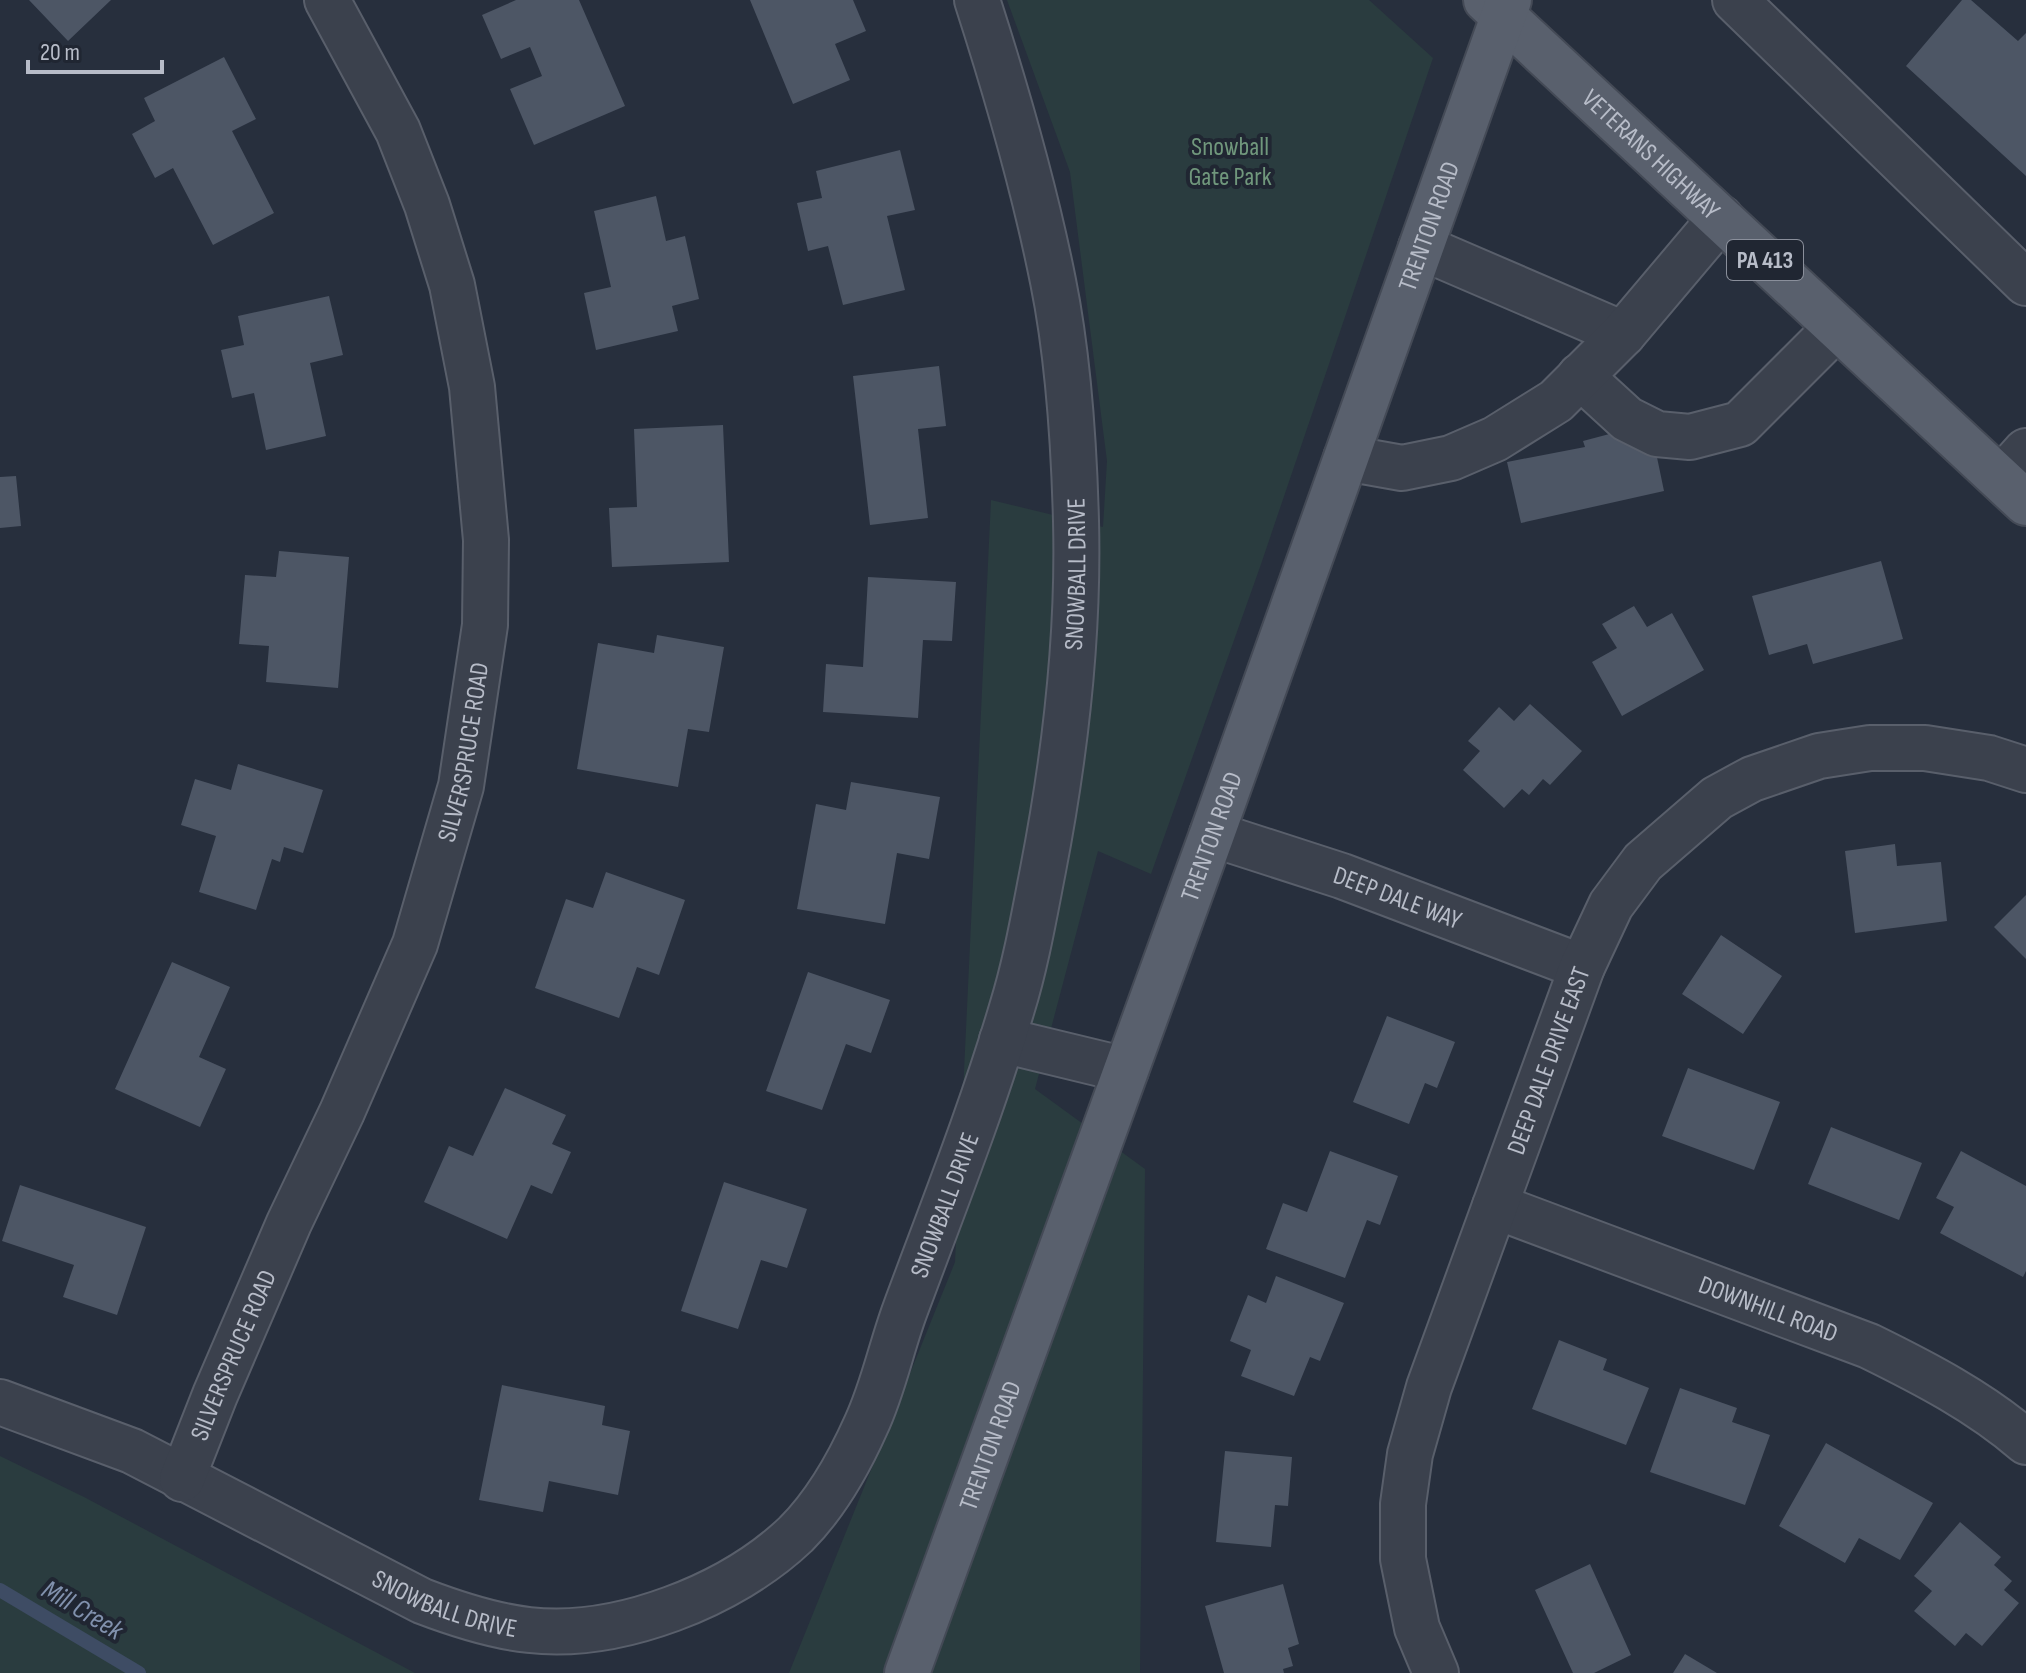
<svg xmlns="http://www.w3.org/2000/svg" width="2026" height="1673" viewBox="0 0 2026 1673" font-family="'Sofia Sans Condensed',sans-serif">
<style>
.green{fill:#2a3c3f}
.lines{fill:none;stroke-linecap:round;stroke-linejoin:round}
.stream{stroke:#3e4c64;stroke-width:14}
.building{fill:#4d5665}
.minor-casing{stroke:#595f6b;stroke-width:48}
.major-casing{stroke:#444a56;stroke-width:48}
.minor{stroke:#3b414d;stroke-width:44}
.major{stroke:#59606d;stroke-width:44}
.labels{text-anchor:middle;stroke-width:8;stroke-linejoin:round;paint-order:stroke}
.shield{fill:#202632;stroke:#8a8f9b;stroke-width:2}
.shield-label{font-size:24px;font-weight:bold;fill:#b7bcc8}
.park-label{font-size:26px;fill:#70977c;stroke:#202632}
.street-label{font-size:26px;fill:#b7bcc8;stroke:#202632}
.water-label{font-size:28px;font-style:italic;fill:#8191ad;stroke:#202632}
</style>
<rect width="100%" height="100%" fill="#272f3d"/>
<!-- green -->
<path class="green" d="M 1007,0 L 1369,0 L 1433,58 L 1260,567 L 1151,874 L 1098,851 L 1035,1089 L 1145,1169 L 1140,1673 L 789,1673 L 955,1262 L 991,500 L 1103,527 L 1107,461 L 1070,172 Z
M 0,1456 L 84,1497 L 415,1673 L 0,1673 Z"/>
<g class="lines">
<!-- stream -->
<path class="stream" d="M 0,1590 L 139,1673"/>
</g>
<!-- building -->
<path class="building" d="M 29,0 L 111,0 L 68,41 Z
M 516,0 L 579,0 L 625,106 L 534,145 L 510,89 L 542,76 L 530,47 L 501,59 L 482,15 Z
M 750,0 L 853,0 L 866,31 L 835,44 L 850,80 L 793,104 Z
M 1962,0 L 1971,0 L 2018,41 L 2026,33 L 2026,176 L 1906,66 Z
M 224,57 L 256,119 L 232,131 L 274,213 L 213,245 L 173,168 L 155,178 L 132,134 L 155,121 L 144,98 Z
M 900,150 L 915,210 L 887,216 L 905,290 L 843,305 L 828,246 L 808,251 L 797,203 L 822,198 L 816,171 Z
M 656,196 L 666,241 L 685,236 L 699,299 L 672,306 L 678,331 L 596,350 L 584,293 L 611,287 L 594,211 Z
M 329,296 L 343,355 L 310,363 L 326,436 L 266,450 L 254,393 L 232,398 L 221,350 L 244,345 L 238,316 Z
M 939,366 L 946,426 L 918,429 L 928,518 L 870,525 L 853,376 Z
M 723,425 L 729,562 L 612,567 L 609,508 L 637,507 L 634,429 Z
M 1632,428 L 1653,438 L 1664,491 L 1521,523 L 1507,462 L 1585,447 L 1583,441 Z
M 16,476 L 21,526 L 0,528 L 0,477 Z
M 279,551 L 349,557 L 338,688 L 266,682 L 269,646 L 239,644 L 245,575 L 276,577 Z
M 1881,561 L 1903,639 L 1813,664 L 1807,644 L 1769,655 L 1752,596 Z
M 868,577 L 956,582 L 952,641 L 923,640 L 918,718 L 823,712 L 826,664 L 863,667 Z
M 1634,606 L 1647,627 L 1672,613 L 1704,670 L 1622,716 L 1592,662 L 1617,648 L 1602,624 Z
M 657,635 L 724,647 L 709,732 L 688,729 L 678,787 L 577,769 L 598,643 L 654,653 Z
M 1530,704 L 1582,751 L 1550,785 L 1543,779 L 1529,795 L 1522,789 L 1504,808 L 1463,770 L 1480,751 L 1468,741 L 1499,707 L 1514,721 Z
M 238,764 L 323,790 L 303,853 L 284,847 L 280,862 L 272,859 L 256,910 L 199,892 L 216,836 L 181,825 L 195,779 L 231,790 Z
M 851,782 L 940,797 L 929,859 L 897,853 L 885,924 L 797,909 L 816,804 L 846,810 Z
M 1895,844 L 1897,866 L 1941,862 L 1947,921 L 1855,933 L 1845,851 Z
M 606,872 L 685,900 L 659,975 L 637,967 L 619,1018 L 535,988 L 566,899 L 593,908 Z
M 2026,895 L 2026,959 L 1994,927 Z
M 1721,935 L 1782,976 L 1743,1034 L 1682,994 Z
M 172,962 L 230,987 L 199,1057 L 226,1069 L 200,1127 L 115,1089 Z
M 808,972 L 890,1000 L 871,1053 L 846,1044 L 822,1110 L 766,1091 Z
M 1387,1016 L 1455,1042 L 1437,1088 L 1425,1083 L 1409,1124 L 1353,1102 Z
M 1688,1068 L 1780,1102 L 1754,1170 L 1662,1136 Z
M 505,1088 L 566,1115 L 552,1144 L 571,1152 L 552,1194 L 531,1185 L 507,1239 L 424,1202 L 449,1146 L 473,1156 Z
M 1831,1127 L 1922,1163 L 1899,1220 L 1808,1184 Z
M 1330,1151 L 1398,1176 L 1380,1225 L 1367,1220 L 1345,1278 L 1266,1249 L 1283,1203 L 1307,1212 Z
M 1961,1151 L 2026,1186 L 2026,1271 L 2023,1277 L 1940,1233 L 1954,1207 L 1936,1198 Z
M 724,1182 L 807,1209 L 787,1268 L 761,1260 L 738,1329 L 681,1311 Z
M 20,1185 L 146,1227 L 117,1315 L 63,1297 L 74,1265 L 2,1241 Z
M 1276,1276 L 1344,1303 L 1320,1361 L 1310,1357 L 1294,1396 L 1241,1376 L 1251,1350 L 1230,1341 L 1248,1295 L 1266,1303 Z
M 1559,1340 L 1607,1359 L 1603,1370 L 1649,1388 L 1626,1445 L 1532,1409 Z
M 502,1385 L 605,1406 L 602,1425 L 630,1431 L 618,1495 L 549,1481 L 543,1512 L 479,1500 Z
M 1680,1388 L 1737,1408 L 1732,1422 L 1770,1435 L 1745,1505 L 1650,1472 Z
M 1826,1443 L 1933,1503 L 1900,1560 L 1859,1538 L 1845,1563 L 1779,1526 Z
M 1225,1451 L 1292,1457 L 1288,1506 L 1275,1505 L 1271,1547 L 1216,1542 Z
M 1960,1522 L 2001,1557 L 1994,1565 L 2012,1581 L 2004,1590 L 2019,1603 L 1982,1646 L 1966,1633 L 1955,1646 L 1914,1611 L 1932,1591 L 1914,1576 Z
M 1590,1564 L 1631,1655 L 1594,1673 L 1573,1673 L 1535,1590 Z
M 1283,1584 L 1299,1644 L 1288,1648 L 1293,1666 L 1283,1669 L 1284,1673 L 1224,1673 L 1205,1606 Z
M 1685,1654 L 1717,1673 L 1673,1673 Z"/>
<g class="lines">
<defs>
<g id="minor">
<path d="M 1735,0 L 2026,283"/>
<path d="M 1421,247 L 1623,334"/>
<path d="M 1580,376 L 1627,419 L 1657,434 L 1690,437 L 1740,424 L 1837,327"/>
<path d="M 1346,458 L 1402,468 L 1451,458 L 1495,439 L 1556,401 L 1623,334 L 1721,218"/>
<path d="M 2001,479 L 2026,451"/>
<path id="s1" d="M 1212,834 L 1342,876 L 1582,967"/>
<path d="M 1002,1040 L 1126,1070"/>
<path id="s2" d="M 1495,1206 L 1869,1346 C 1924,1373 1980,1402 2026,1442"/>
<path id="s3" d="M 0,1402 L 132,1451 L 422,1601 C 456,1614 492,1626 529,1630 C 618,1640 731,1596 796,1534 C 826,1504 849,1463 866,1425 C 883,1389 891,1348 905,1310 C 942,1210 982,1110 1012,1008 C 1026,963 1034,916 1043,870 C 1065,756 1079,638 1076,521 C 1074,445 1068,355 1053,281 C 1034,186 1007,93 977,0"/>
<path id="s4" d="M 182,1479 L 215,1395 L 289,1223 L 342,1112 L 415,944 L 461,786 L 485,625 L 486,540 L 472,387 L 452,285 L 427,205 L 398,131 L 327,0"/>
<path id="s5" d="M 1436,1673 L 1417,1628 L 1403,1559 L 1403,1504 L 1410,1454 L 1429,1387 L 1582,967 L 1611,905 L 1643,862 L 1717,798 L 1752,779 L 1819,756 L 1870,748 L 1925,748 L 1989,758 L 2026,770"/>
</g>
<g id="major">
<path id="s6" d="M 1486,0 L 2026,503"/>
<path id="s7" d="M 907,1673 L 1212,834 L 1509,0"/>
</g>
</defs>
<!-- minor casing -->
<use href="#minor" class="minor-casing"/>
<!-- major casing -->
<use href="#major" class="major-casing"/>
<!-- minor -->
<use href="#minor" class="minor"/>
<!-- major -->
<use href="#major" class="major"/>
</g>
<g class="labels">
<!-- shield labels -->
<rect class="shield" x="1727" y="240" width="76" height="40" rx="6"/>
<g class="shield-label">
<text x="1765" y="268">PA 413</text>
</g>
<!-- park labels -->
<g class="park-label">
<text x="1230" y="155">Snowball<tspan x="1230" dy="30">Gate Park</tspan></text>
</g>
<!-- street labels -->
<g class="street-label">
<text dy="9" stroke="none"><textPath href="#s6" startOffset="226">VETERANS HIGHWAY</textPath></text>
<text dy="9" stroke="none"><textPath href="#s7" startOffset="1538">TRENTON ROAD</textPath></text>
<text dy="9" stroke="none"><textPath href="#s3" startOffset="1882">SNOWBALL DRIVE</textPath></text>
<text dy="9" stroke="none"><textPath href="#s4" startOffset="782">SILVERSPRUCE ROAD</textPath></text>
<text dy="9" stroke="none"><textPath href="#s7" startOffset="890">TRENTON ROAD</textPath></text>
<text dy="9" stroke="none"><textPath href="#s1" startOffset="196">DEEP DALE WAY</textPath></text>
<text dy="9" stroke="none"><textPath href="#s5" startOffset="642">DEEP DALE DRIVE EAST</textPath></text>
<text dy="9" stroke="none"><textPath href="#s3" startOffset="1234">SNOWBALL DRIVE</textPath></text>
<text dy="9" stroke="none"><textPath href="#s2" startOffset="292">DOWNHILL ROAD</textPath></text>
<text dy="9" stroke="none"><textPath href="#s4" startOffset="134">SILVERSPRUCE ROAD</textPath></text>
<text dy="9" stroke="none"><textPath href="#s7" startOffset="242">TRENTON ROAD</textPath></text>
<text dy="9" stroke="none"><textPath href="#s3" startOffset="490">SNOWBALL DRIVE</textPath></text>
</g>
<!-- water labels -->
<g class="water-label">
<text transform="translate(83 1609) rotate(31)" y="10">Mill Creek</text>
</g>
</g>
<!-- scale -->
<path d="M28 60v12h134v-12" fill="none" stroke="#b7bcc8" stroke-width="4"/>
<text x="40" y="60" font-size="24" fill="#b7bcc8" stroke="#202632" stroke-width="6" paint-order="stroke">20 m</text>
</svg>
